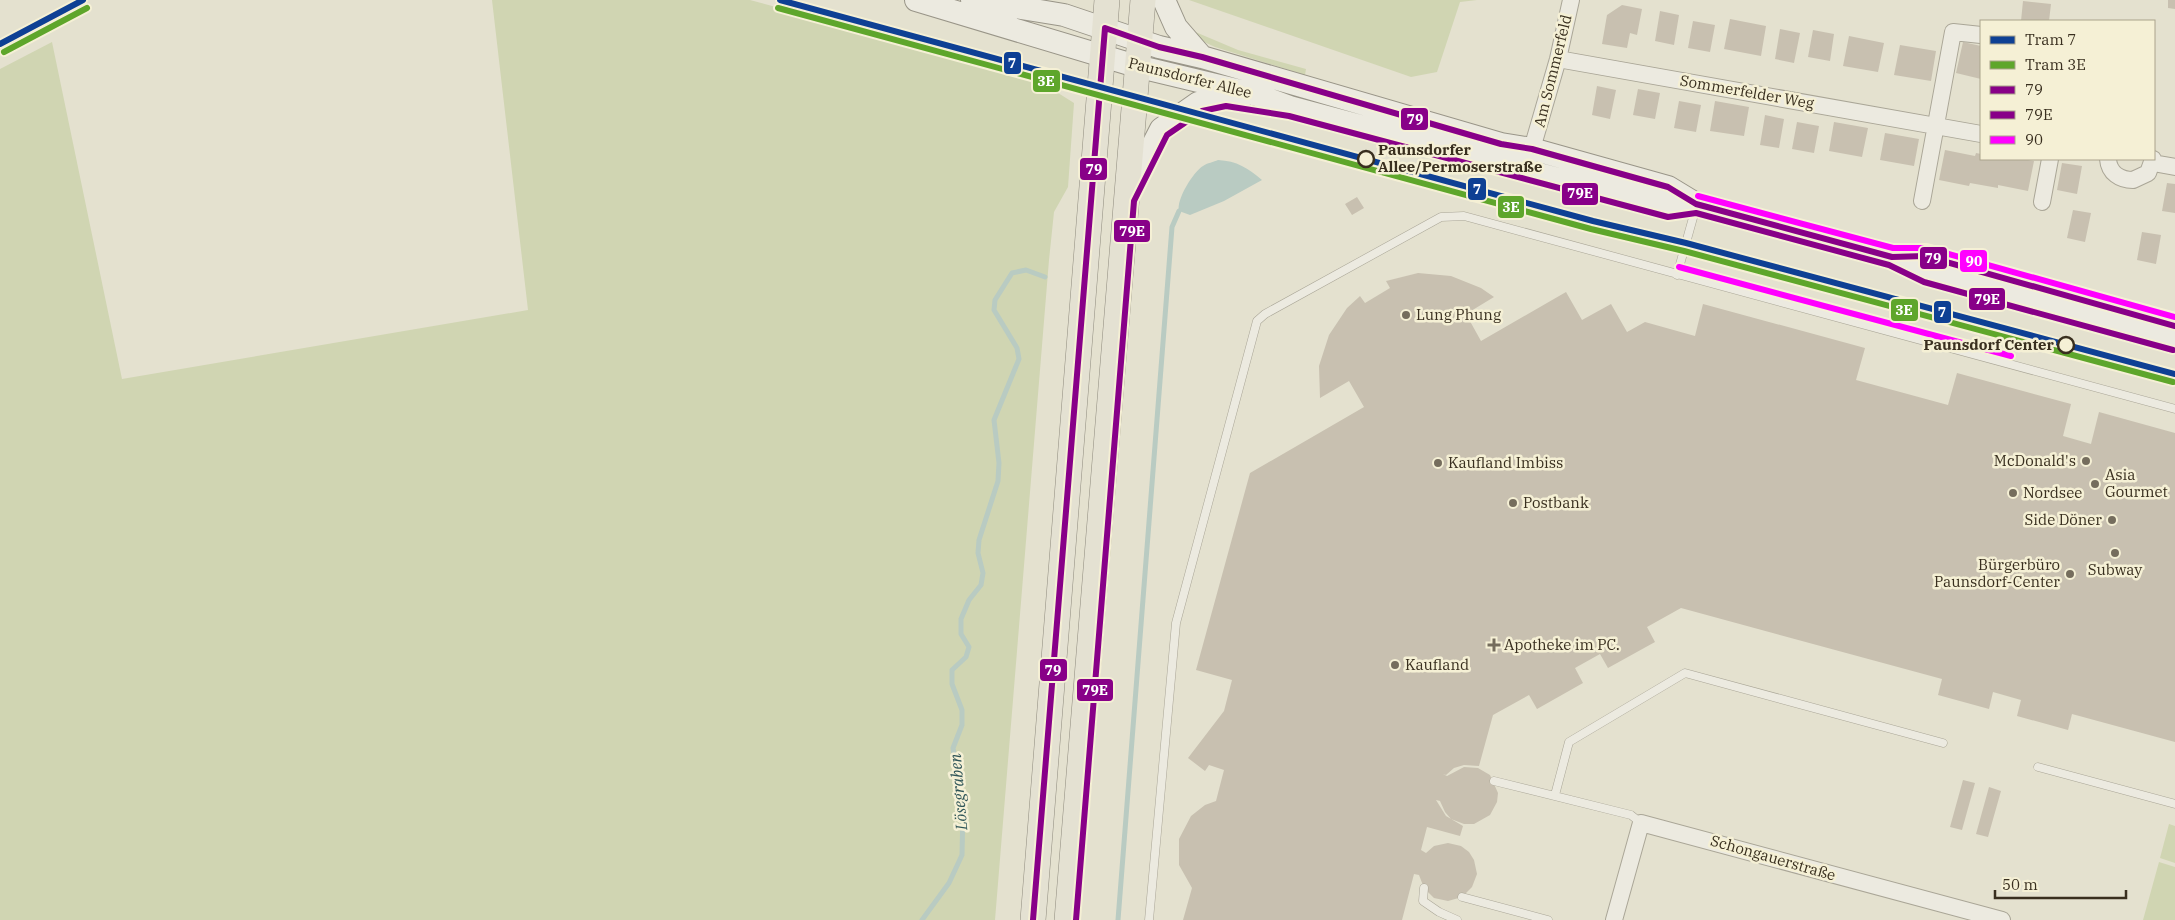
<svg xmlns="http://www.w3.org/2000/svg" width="2175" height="920" viewBox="0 0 2175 920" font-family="'IBM Plex Serif',serif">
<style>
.green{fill:#d0d5b2}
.water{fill:#b9cbc2}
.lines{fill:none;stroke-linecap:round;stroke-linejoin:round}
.stream{stroke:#b9cbc2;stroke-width:5}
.building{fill:#c8c0b0}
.lane-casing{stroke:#aaa697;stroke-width:9}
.street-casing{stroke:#aaa697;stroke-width:18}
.secondary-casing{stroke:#999588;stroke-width:24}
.primary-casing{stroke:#8f8b7e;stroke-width:26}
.lane{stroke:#eceae0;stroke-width:8}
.street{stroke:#eceae0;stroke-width:16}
.secondary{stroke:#eceae0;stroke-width:22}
.primary{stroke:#e4e1d2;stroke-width:25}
.bus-1-casing{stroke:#f5f0d5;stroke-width:10}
.bus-2-casing{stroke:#f5f0d5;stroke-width:10}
.bus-3-casing{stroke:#f5f0d5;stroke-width:10}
.bus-1{stroke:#808;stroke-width:6}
.bus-2{stroke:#808;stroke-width:6}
.bus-3{stroke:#f0f;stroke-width:6}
.tram-1-casing{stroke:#f5f0d5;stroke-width:10}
.tram-2-casing{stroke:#f5f0d5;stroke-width:10}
.tram-1{stroke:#0e4094;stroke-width:6}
.tram-2{stroke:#5ea62b;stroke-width:6}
.stop-dot{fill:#f5f0d5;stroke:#392f1f;stroke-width:2.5}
.poi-dot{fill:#756d5d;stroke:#f5f0d5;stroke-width:2}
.labels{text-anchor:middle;stroke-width:5;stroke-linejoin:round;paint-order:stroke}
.street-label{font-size:15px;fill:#392f1f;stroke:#f5f0d5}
.stop-label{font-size:15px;font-weight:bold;fill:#392f1f;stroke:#f5f0d5;text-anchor:start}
.poi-label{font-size:15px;fill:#392f1f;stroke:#f5f0d5;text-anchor:start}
.water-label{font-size:16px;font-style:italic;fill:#2f5558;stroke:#f5f0d5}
.line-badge{stroke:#f5f0d5;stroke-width:2}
.badge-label{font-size:14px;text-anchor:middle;font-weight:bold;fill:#fff}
</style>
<rect width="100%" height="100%" fill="#e4e1cf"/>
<!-- green -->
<path class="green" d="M 492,0 L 750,0 L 1031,76 L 1074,103 L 1068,187 L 1054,212 L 1049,260 L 995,920 L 0,920 L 0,69 L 52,42 L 122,379 L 528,310 Z
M 1189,0 L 1477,0 L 1460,2 L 1437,72 L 1411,77 Z
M 1193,31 L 1238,50 L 1306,69 L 1305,75 L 1215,47 L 1202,41 Z
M 2169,824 L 2175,826 L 2175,863 L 2160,858 Z
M 2159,862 L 2175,867 L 2175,920 L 2143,920 Z"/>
<!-- water -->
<path class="water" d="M 1218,160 C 1237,161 1248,168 1262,180 L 1224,201 L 1190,215 L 1179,211 C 1176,200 1193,172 1203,166 C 1207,163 1214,162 1218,160 Z"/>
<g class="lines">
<!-- stream -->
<path class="stream" d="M 922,920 L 949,883 L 962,855 L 963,809 L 953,748 L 962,725 L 962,710 L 952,684 L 952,670 L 966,657 L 969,647 L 961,634 L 961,619 L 969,600 L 981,585 L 983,573 L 978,553 L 979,540 L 998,481 L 999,463 L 994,420 L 1019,359 L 1017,348 L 994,310 L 995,300 L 1012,273 L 1026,270 L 1045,277
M 1118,920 L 1172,227 L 1179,211"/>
</g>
<!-- building -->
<path class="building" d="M 2168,0 L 2175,0 L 2175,9 L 2168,8 Z
M 2023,1 L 2051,4 L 2049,21 L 2021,21 Z
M 1622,5 L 1642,9 L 1637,35 L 1630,33 L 1627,48 L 1602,44 L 1607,15 Z
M 1660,11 L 1679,15 L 1674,45 L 1655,41 Z
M 1730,19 L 1766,26 L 1761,56 L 1724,49 Z
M 1693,21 L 1715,25 L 1710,52 L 1688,48 Z
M 1780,29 L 1800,33 L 1794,63 L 1775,59 Z
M 1813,30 L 1834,34 L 1830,61 L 1808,57 Z
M 1849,36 L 1884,43 L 1878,72 L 1843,66 Z
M 1963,42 L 1981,46 L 1981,79 L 1956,73 Z
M 1900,45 L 1936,51 L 1931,81 L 1894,75 Z
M 1597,86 L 1616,90 L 1610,119 L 1592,115 Z
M 1638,89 L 1660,93 L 1655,119 L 1633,115 Z
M 1679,101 L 1701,105 L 1696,132 L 1674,128 Z
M 1715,101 L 1749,107 L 1744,136 L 1710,131 Z
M 1765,115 L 1784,119 L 1779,148 L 1760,145 Z
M 1797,122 L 1819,126 L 1814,153 L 1792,149 Z
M 1834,122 L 1868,128 L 1862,157 L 1829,151 Z
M 1885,133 L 1919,139 L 1914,166 L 1880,160 Z
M 1945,150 L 1975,156 L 1976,153 L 1981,154 L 1981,159 L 2022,159 L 2034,161 L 2028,191 L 1998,185 L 1998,188 L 1970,183 L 1969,186 L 1939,180 Z
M 2062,163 L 2082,166 L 2077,194 L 2057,190 Z
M 2167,183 L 2175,184 L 2175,213 L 2162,211 Z
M 1357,197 L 1364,208 L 1352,215 L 1345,204 Z
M 2073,210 L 2091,213 L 2085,242 L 2067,238 Z
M 2142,232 L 2161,235 L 2156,264 L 2137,260 Z
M 1418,273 L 1451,276 L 1481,288 L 1494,297 L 1466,314 L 1481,341 L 1566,292 L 1582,320 L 1611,304 L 1627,332 L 1645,322 L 1695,336 L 1703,304 L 1865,348 L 1856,380 L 1948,405 L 1957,373 L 2071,404 L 2063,436 L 2091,444 L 2099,412 L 2175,433 L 2175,742 L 2072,714 L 2068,730 L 2017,716 L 2021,700 L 1993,692 L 1989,709 L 1938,695 L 1942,679 L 1681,608 L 1647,627 L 1655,642 L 1608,668 L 1600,654 L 1575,668 L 1583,683 L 1537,709 L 1529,695 L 1493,715 L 1479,766 L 1464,765 L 1454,768 L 1446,775 L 1443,774 L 1447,776 L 1464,767 L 1478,768 L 1490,775 L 1498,793 L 1497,802 L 1490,815 L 1474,824 L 1464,824 L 1451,819 L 1445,812 L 1440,801 L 1436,800 L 1446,816 L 1463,826 L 1460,836 L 1427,827 L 1421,850 L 1426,853 L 1434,846 L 1448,843 L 1461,846 L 1469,852 L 1474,860 L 1477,874 L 1472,887 L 1462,897 L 1448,901 L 1434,898 L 1424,888 L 1419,875 L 1414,874 L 1402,920 L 1183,920 L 1192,888 L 1179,865 L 1179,839 L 1191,816 L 1205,805 L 1216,801 L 1224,770 L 1209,765 L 1205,771 L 1188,758 L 1224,711 L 1232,680 L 1196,670 L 1250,473 L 1364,407 L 1349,381 L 1320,398 L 1319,366 L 1329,335 L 1347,308 L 1359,297 L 1360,296 L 1365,303 L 1390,288 L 1386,281 Z
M 1963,780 L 1975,783 L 1962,830 L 1950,827 Z
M 1989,787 L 2001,791 L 1988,837 L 1976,834 Z"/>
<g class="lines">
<defs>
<path id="lane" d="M 1677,275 L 1696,207
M 2038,767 L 2175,804
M 1494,781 L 1631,815 L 1641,823
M 1555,795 L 1569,742 L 1685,673 L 1943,743
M 1424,888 L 1423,901 L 1439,912 L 1457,920
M 1462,897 L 1548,920
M 1149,920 L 1176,623 L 1257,321 L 1265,314 L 1441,217 L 1464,216 L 2175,409"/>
<path id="street" d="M 1558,59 L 1981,134
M 1529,159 L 1558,59 L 1571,0
M 2108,159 C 2109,173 2120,180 2133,180 L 2148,173 L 2153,159
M 2153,163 L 2175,167
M 1922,201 L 1953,32 L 1981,35
M 2042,202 L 2050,159
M 1614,920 L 1641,823 L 2002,920"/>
<path id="secondary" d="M 916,0 L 1136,66 L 1257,95 L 1290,107 L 1670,209 L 1696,204
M 972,0 L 1064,15 L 1159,47 L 1202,57 L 1501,144 L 1532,149 L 1668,187 L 1696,204 L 1892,257 L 1926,274 L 2175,342
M 1164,0 L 1176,27 L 1202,57
M 1128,193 L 1161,129 L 1198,103 L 1226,97 L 1240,100
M 1895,257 L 1925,256 L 2164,323"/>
<path id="primary" d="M 1033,920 L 1107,0
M 1067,920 L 1143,0"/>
</defs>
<!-- lane casing -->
<use href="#lane" class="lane-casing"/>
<!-- street casing -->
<use href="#street" class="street-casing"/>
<!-- secondary casing -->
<use href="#secondary" class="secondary-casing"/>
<!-- primary casing -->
<use href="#primary" class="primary-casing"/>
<!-- lane -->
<use href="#lane" class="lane"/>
<!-- street -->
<use href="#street" class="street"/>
<!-- secondary -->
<use href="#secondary" class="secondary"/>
<!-- primary -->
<use href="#primary" class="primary"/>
<defs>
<path id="bus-1" d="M 1033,920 L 1105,28 L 1159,47 L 1202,57 L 1501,144 L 1532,149 L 1668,187 L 1696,204 L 1892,257 L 1925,256 L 2175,326"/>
<path id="bus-2" d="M 1076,920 L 1134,201 L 1167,135 L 1202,111 L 1226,106 L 1289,116 L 1668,217 L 1696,213 L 1889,265 L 1924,282 L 2173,350"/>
<path id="bus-3" d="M 1698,196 L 1893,248 L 1927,248 L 2175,317
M 1679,267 L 2011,356"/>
</defs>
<!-- bus-1 casing -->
<use href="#bus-1" class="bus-1-casing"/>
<!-- bus-2 casing -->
<use href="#bus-2" class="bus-2-casing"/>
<!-- bus-3 casing -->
<use href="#bus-3" class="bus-3-casing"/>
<!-- bus-1 -->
<use href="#bus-1" class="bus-1"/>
<!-- bus-2 -->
<use href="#bus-2" class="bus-2"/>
<!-- bus-3 -->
<use href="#bus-3" class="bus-3"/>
<defs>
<path id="tram-1" d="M 780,0 L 1593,221 L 1686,243 L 2175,374
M 0,44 L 83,0"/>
<path id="tram-2" d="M 778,8 L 1591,229 L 1684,251 L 2173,382
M 4,52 L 87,8"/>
</defs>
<!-- tram-1 casing -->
<use href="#tram-1" class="tram-1-casing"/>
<!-- tram-2 casing -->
<use href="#tram-2" class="tram-2-casing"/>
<!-- tram-1 -->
<use href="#tram-1" class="tram-1"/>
<!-- tram-2 -->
<use href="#tram-2" class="tram-2"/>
</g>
<!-- markers -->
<g class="stop-dot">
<circle cx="1366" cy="159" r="8"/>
<circle cx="2066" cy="345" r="8"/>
</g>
<g class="poi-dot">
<circle cx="1406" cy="315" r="5"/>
<circle cx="2086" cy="461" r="5"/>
<circle cx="1438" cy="463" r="5"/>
<circle cx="2095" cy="484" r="5"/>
<circle cx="2013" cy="493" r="5"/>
<circle cx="1513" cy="503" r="5"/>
<circle cx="2112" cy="520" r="5"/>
<circle cx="2115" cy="553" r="5"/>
<circle cx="2070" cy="574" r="5"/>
<path d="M1491.5 637.5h5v5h5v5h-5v5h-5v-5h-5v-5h5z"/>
<circle cx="1395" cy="665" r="5"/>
</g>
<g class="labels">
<!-- street labels -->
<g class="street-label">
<text transform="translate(1553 71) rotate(-76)" y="5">Am Sommerfeld</text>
<text transform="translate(1190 78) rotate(14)" y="5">Paunsdorfer Allee</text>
<text transform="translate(1747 92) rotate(10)" y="5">Sommerfelder Weg</text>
<text transform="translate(1773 858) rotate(16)" y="5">Schongauerstraße</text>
</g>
<!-- stop labels -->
<g class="stop-label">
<text x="1378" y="155">Paunsdorfer<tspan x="1378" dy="17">Allee/Permoserstraße</tspan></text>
<text x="2054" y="350" text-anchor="end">Paunsdorf Center</text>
</g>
<!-- poi labels -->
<g class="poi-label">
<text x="1416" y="320">Lung Phung</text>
<text x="2076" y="466" text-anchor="end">McDonald's</text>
<text x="1448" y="468">Kaufland Imbiss</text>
<text x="2105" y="480">Asia<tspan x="2105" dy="17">Gourmet</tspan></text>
<text x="2023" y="498">Nordsee</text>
<text x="1523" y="508">Postbank</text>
<text x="2102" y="525" text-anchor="end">Side Döner</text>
<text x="2060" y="570" text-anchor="end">Bürgerbüro<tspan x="2060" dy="17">Paunsdorf-Center</tspan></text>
<text x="2115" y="575" text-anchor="middle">Subway</text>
<text x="1504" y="650">Apotheke im PC.</text>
<text x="1405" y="670">Kaufland</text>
</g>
<!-- water labels -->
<g class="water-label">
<text transform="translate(958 792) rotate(-95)" y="6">Lösegraben</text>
</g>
</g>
<g class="line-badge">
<rect x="1003" y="51" width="19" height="24" rx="5" fill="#0e4094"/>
<rect x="1032" y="69" width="29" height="24" rx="5" fill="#5ea62b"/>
<rect x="1400" y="107" width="29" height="24" rx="5" fill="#808"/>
<rect x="1079" y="157" width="29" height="24" rx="5" fill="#808"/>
<rect x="1467" y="177" width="20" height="24" rx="5" fill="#0e4094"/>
<rect x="1561" y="182" width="38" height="24" rx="5" fill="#808"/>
<rect x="1497" y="195" width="28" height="24" rx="5" fill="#5ea62b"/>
<rect x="1113" y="219" width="38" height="24" rx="5" fill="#808"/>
<rect x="1919" y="246" width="29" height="24" rx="5" fill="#808"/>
<rect x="1959" y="249" width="29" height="24" rx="5" fill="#f0f"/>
<rect x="1968" y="287" width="38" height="24" rx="5" fill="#808"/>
<rect x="1890" y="298" width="29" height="24" rx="5" fill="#5ea62b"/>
<rect x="1933" y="300" width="19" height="24" rx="5" fill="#0e4094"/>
<rect x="1039" y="658" width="29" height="24" rx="5" fill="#808"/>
<rect x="1076" y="678" width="38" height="24" rx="5" fill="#808"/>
</g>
<g class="badge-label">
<text x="1012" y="68">7</text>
<text x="1046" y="86">3E</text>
<text x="1415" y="124">79</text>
<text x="1094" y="174">79</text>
<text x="1477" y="194">7</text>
<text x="1580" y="198">79E</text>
<text x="1511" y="212">3E</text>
<text x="1132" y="236">79E</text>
<text x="1933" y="263">79</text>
<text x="1974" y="266">90</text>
<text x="1987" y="304">79E</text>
<text x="1904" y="315">3E</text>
<text x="1942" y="317">7</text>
<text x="1053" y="675">79</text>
<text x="1095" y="695">79E</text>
</g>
<!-- legend -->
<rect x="1980" y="20" width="175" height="140" fill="#f5f0d5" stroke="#aaa38c"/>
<rect x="1990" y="36" width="25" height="8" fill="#0e4094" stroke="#aaa38c"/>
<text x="2025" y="45" font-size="15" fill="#392f1f">Tram 7</text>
<rect x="1990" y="61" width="25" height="8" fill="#5ea62b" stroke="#aaa38c"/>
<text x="2025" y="70" font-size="15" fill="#392f1f">Tram 3E</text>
<rect x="1990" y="86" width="25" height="8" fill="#880088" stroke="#aaa38c"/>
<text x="2025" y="95" font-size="15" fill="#392f1f">79</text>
<rect x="1990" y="111" width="25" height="8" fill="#880088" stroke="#aaa38c"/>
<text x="2025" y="120" font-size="15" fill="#392f1f">79E</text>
<rect x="1990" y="136" width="25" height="8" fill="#ff00ff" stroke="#aaa38c"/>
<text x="2025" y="145" font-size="15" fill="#392f1f">90</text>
<!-- scale -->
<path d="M1995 890v8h131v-8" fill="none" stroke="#392f1f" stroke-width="2.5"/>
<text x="2002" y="890" font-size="15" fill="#392f1f" stroke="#f5f0d5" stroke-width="4" paint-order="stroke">50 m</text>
</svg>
